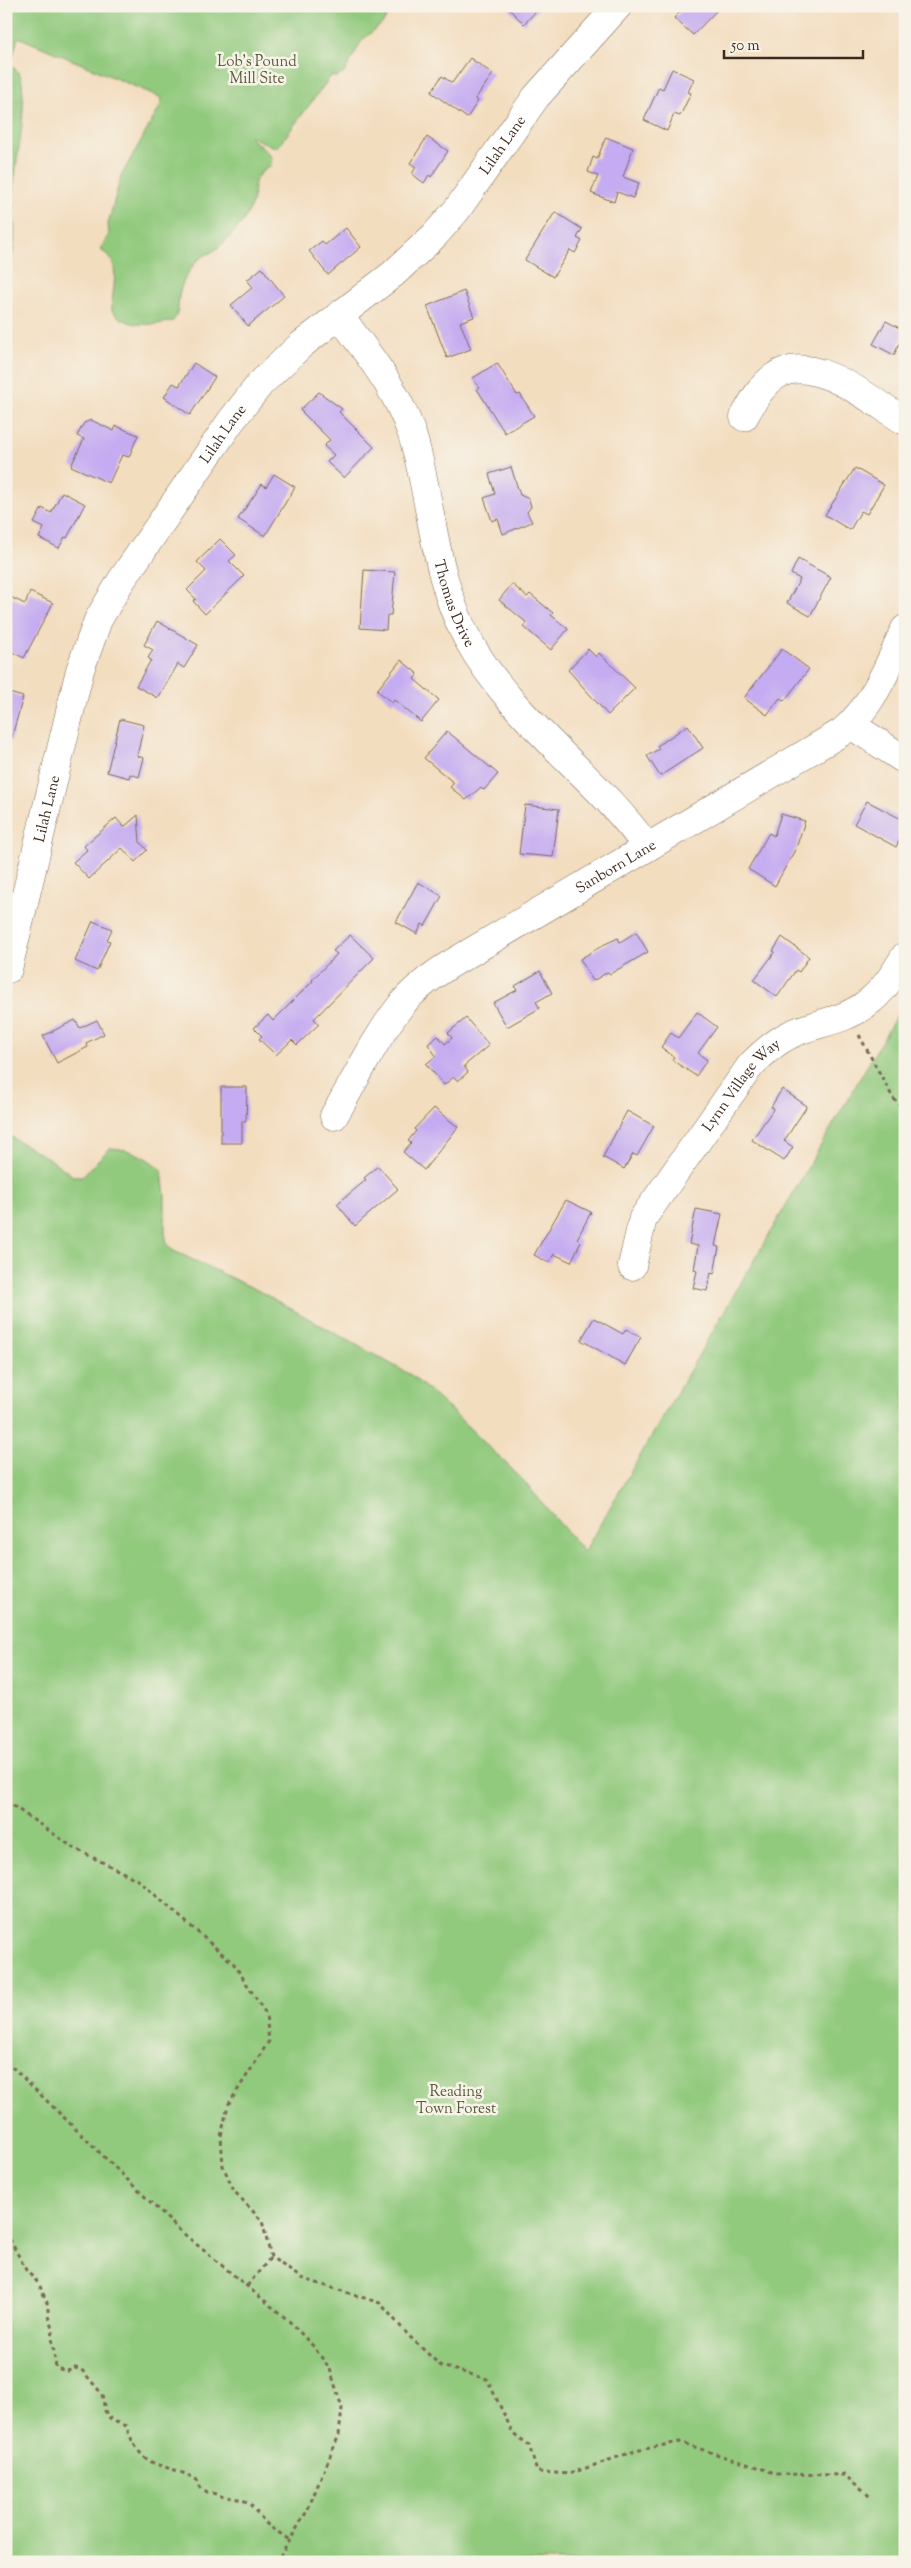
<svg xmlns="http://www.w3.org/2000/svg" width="911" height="2568" viewBox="0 0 911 2568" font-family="'Sorts Mill Goudy',serif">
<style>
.green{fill:#91c97d;stroke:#667a4e}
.building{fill:#c5abf1}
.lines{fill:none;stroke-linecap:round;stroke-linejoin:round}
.minor-casing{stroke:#7b6956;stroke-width:29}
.path{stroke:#7b6956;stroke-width:3;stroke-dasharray:4 4;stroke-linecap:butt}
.minor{stroke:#fff;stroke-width:28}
.labels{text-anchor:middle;stroke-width:5;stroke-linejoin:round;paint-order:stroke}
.park-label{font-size:15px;fill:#555a3a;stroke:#f7f3e8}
.street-label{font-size:15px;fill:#3b2a1e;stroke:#f7f3e8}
</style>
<rect width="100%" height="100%" fill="#f7f3e8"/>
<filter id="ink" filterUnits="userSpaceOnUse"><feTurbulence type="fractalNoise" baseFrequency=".02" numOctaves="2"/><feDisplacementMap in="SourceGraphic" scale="10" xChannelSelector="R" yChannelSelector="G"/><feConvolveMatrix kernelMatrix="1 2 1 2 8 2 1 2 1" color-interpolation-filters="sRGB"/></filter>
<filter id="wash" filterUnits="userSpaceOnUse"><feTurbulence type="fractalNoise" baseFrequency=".0096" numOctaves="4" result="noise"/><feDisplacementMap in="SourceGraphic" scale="20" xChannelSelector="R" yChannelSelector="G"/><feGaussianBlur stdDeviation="1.12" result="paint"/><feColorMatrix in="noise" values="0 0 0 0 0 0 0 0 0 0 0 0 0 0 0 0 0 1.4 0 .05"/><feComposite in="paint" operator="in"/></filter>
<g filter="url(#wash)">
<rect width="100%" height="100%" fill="#f3ddbf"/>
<!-- green -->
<path class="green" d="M 6,6 L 393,6 L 383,23 L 362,40 L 344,73 L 336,77 L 331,76 L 277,148 L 249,136 C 256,145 267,148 272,159 L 270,167 C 248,178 257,189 251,206 C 246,221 228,240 215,250 C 209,254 201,256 196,262 C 189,270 180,286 179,296 C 177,307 180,312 173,321 C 152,326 127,328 112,311 C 110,292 125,262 100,250 L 109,234 L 108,224 L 121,176 L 160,107 L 162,98 L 18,37 L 10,67 L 13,67 C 18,72 21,75 22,83 C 26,112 19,145 15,174 C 9,211 22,240 6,276 Z
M 905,1001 L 905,2562 L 6,2562 L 6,1134 L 50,1159 L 73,1176 L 82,1176 L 110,1148 C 132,1149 145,1156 162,1170 L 165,1197 L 165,1233 L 167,1243 L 172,1250 L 257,1290 L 411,1375 L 455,1414 L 522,1479 L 584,1552 Z"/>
<g id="blocks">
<!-- building -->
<path class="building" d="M 506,6 L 541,6 L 524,24 Z
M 686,6 L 721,6 L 693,35 L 674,18 Z
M 470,58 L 493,74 L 475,99 L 478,101 L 467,118 L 431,92 L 442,76 L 452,83 Z
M 672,69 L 694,79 L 688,92 L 691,93 L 680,116 L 674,114 L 667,131 L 644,120 L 659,87 L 663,89 Z
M 427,137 L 448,151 L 431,177 L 429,175 L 424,183 L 412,174 L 416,167 L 410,163 Z
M 606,137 L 633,148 L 623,177 L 639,183 L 633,198 L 617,192 L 614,202 L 591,193 L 598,176 L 588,172 L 593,157 L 597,159 Z
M 555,212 L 582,229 L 577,238 L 582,241 L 575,253 L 570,250 L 553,277 L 525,260 Z
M 346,228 L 361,247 L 328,275 L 309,251 L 322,241 L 325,245 Z
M 262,268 L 284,296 L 248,326 L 231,305 L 253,287 L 247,280 Z
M 464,291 L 474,317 L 460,322 L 471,349 L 447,358 L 427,306 Z
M 886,321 L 905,331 L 894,355 L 873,344 Z
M 194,363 L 215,377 L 190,415 L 164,397 L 173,383 L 179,386 Z
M 497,363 L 517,395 L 520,394 L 534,416 L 505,433 L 477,389 L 479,388 L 473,378 Z
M 319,392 L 342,409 L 339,412 L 374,447 L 344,478 L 327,462 L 334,455 L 324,446 L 330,440 L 300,410 Z
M 91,420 L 114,431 L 116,426 L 138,435 L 129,457 L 122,455 L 109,483 L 71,466 L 84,439 L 77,436 L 84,423 Z
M 511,467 L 520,495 L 529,499 L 531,507 L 527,512 L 532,522 L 503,534 L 498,519 L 492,521 L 484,498 L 495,494 L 489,474 Z
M 855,468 L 884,485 L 867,514 L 861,511 L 850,530 L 825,515 Z
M 274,474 L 295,487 L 265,536 L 238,519 L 262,484 L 266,487 Z
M 62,492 L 85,504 L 67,538 L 65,537 L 59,548 L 39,538 L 44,528 L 34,523 L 42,508 L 51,513 Z
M 220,539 L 236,555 L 229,561 L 244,576 L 205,614 L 193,601 L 196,599 L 187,590 L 206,571 L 197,562 Z
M 798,559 L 831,577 L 810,616 L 787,603 L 800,579 L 791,574 Z
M 364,570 L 395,572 L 391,615 L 387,615 L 386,630 L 360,628 Z
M 512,584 L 527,597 L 530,594 L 553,613 L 551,615 L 568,629 L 551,650 L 524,627 L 527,623 L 499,600 Z
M 30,592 L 53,603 L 24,658 L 6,649 L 6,595 L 25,604 Z
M 157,621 L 198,645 L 184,668 L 178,664 L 158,698 L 136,686 L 151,660 L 148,658 L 153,650 L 144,645 Z
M 588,649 L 596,657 L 599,653 L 635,688 L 608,715 L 568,670 Z
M 782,649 L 809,669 L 784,701 L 780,698 L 767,715 L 744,698 Z
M 401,660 L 418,674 L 414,679 L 439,700 L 421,722 L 394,700 L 392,703 L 377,690 Z
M 6,692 L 23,697 L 11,740 L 6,739 Z
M 120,719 L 144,725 L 137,756 L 144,758 L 139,777 L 130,774 L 129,778 L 107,772 Z
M 688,725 L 703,748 L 660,776 L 647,756 L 659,749 L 657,746 Z
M 447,731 L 498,774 L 484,790 L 480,788 L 466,800 L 450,787 L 454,783 L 424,758 Z
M 867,801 L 905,821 L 905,830 L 896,847 L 854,824 Z
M 525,805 L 559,809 L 553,857 L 519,854 Z
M 781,814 L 805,821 L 796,848 L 775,886 L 748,869 L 769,833 L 774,836 Z
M 138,815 L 140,842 L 147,850 L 135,862 L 122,848 L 89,879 L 73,862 L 87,850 L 84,846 L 116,818 L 124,827 Z
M 418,882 L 442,896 L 425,926 L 422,924 L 417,934 L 396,922 Z
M 93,921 L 112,929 L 107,940 L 110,941 L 97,971 L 75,961 Z
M 636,932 L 648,952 L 610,974 L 608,972 L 593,981 L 580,959 L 605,944 L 618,938 L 620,942 Z
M 350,935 L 374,958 L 314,1019 L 319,1024 L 297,1045 L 292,1040 L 276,1055 L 259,1039 L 262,1036 L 254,1028 L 268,1015 L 273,1021 L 313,981 L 312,980 L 337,954 L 333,951 Z
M 782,937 L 809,957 L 799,972 L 796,970 L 777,997 L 754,980 L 775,952 L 773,951 Z
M 540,971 L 552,993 L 536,1002 L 540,1008 L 507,1027 L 493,1003 L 517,990 L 515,986 Z
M 697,1012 L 717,1027 L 698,1053 L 707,1060 L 696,1076 L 672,1060 L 674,1057 L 661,1047 L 671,1033 L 678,1038 Z
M 466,1018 L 489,1045 L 464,1066 L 468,1072 L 458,1081 L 454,1077 L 444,1085 L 426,1064 L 436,1056 L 428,1044 L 438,1036 L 445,1044 L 452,1038 L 448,1033 Z
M 75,1020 L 80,1028 L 97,1020 L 104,1034 L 86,1043 L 88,1047 L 57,1063 L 43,1036 Z
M 221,1087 L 247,1087 L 246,1121 L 242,1121 L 242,1143 L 221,1143 Z
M 782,1089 L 807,1106 L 784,1141 L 793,1147 L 784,1161 L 752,1140 L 774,1108 L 771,1107 Z
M 434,1108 L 458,1127 L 424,1170 L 403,1152 L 411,1143 L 408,1141 L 416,1131 L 414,1129 Z
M 627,1111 L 654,1126 L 637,1156 L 633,1154 L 624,1169 L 603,1157 Z
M 378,1166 L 398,1189 L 355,1226 L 337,1204 L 366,1180 L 364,1178 Z
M 566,1200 L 591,1212 L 577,1239 L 581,1242 L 571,1262 L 554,1254 L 549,1263 L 534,1255 Z
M 696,1209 L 722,1214 L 715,1246 L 719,1247 L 714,1274 L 711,1273 L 707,1291 L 693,1288 L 697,1271 L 694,1270 L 698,1246 L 689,1244 Z
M 594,1318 L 623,1334 L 626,1329 L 641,1337 L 625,1365 L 581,1340 Z"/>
</g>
</g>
<g filter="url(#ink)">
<use href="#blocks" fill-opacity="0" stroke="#7b6956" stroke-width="1"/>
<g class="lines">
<defs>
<g id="minor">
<path id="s1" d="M 339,315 C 371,357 405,400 417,452 C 433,515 436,580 467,638 C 512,721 593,772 647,847"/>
<path d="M 744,417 C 752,403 760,387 774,377 C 811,350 873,402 905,421"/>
<path d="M 851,725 L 905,760"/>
<path id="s2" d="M 8,969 L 80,670 L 98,620 L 121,581 L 231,421 L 260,384 L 301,345 L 393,274 L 434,236 L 456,211 L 536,97 L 618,6"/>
<path id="s3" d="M 334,1116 C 356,1079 375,1038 402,1004 C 415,988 432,976 449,965 L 842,732 C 873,706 889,665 905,629"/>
<path id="s4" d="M 632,1266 L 643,1218 L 751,1065 C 766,1050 781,1037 801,1030 C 823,1022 847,1019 866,1004 C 883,992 894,974 905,956"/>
</g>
</defs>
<!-- minor casing -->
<use href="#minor" class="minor-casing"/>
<!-- path -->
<path class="path" d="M 859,1035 L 893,1098 L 905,1110
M 6,1801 L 74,1848 L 138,1880 L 234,1964 L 266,2014 L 269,2041 L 228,2105 L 221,2136 L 223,2166 L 234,2191 L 262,2221 L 271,2257 L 301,2278 L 380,2303 L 409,2336 L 441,2366 L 487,2379 L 513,2433 L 529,2445 L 537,2472 L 569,2474 L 635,2451 L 679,2442 L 778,2474 L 844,2475 L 872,2497
M 6,2061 L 178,2229 L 289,2321 L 313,2346 L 330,2369 L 342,2408 L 339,2435 L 307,2511 L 277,2562
M 6,2232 L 26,2270 L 39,2284 L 48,2305 L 48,2316 L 53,2332 L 52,2337 L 56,2368 L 68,2371 L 75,2368 L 81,2369 L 102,2394 L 105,2411 L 111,2420 L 126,2426 C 144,2475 161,2459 197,2480 L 201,2488 L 207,2493 C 215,2492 218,2496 225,2497 C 254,2500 248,2504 265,2522 C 272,2530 283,2534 290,2541
M 247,2286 L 271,2257"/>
<!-- minor -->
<use href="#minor" class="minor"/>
</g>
</g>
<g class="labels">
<!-- park labels -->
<g class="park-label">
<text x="257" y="66">Lob's Pound<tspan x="257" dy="17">Mill Site</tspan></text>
<text x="456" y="2096">Reading<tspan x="456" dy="17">Town Forest</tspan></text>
</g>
<!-- street labels -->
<g class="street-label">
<text dy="5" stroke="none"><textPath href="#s2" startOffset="990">Lilah Lane</textPath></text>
<text dy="5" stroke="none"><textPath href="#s2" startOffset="585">Lilah Lane</textPath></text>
<text dy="5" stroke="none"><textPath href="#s1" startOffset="315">Thomas Drive</textPath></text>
<text dy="5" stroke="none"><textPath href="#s2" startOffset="165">Lilah Lane</textPath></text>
<text dy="5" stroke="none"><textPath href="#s3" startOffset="386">Sanborn Lane</textPath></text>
<text dy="5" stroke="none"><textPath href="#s4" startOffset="215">Lynn Village Way</textPath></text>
</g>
</g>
<!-- margin -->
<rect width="911" height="2568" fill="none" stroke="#f7f3e8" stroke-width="25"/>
<!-- scale -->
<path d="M724 50v8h139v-8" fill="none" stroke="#3b2a1e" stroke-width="2.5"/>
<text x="731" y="50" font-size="15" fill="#3b2a1e" stroke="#f7f3e8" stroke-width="4" paint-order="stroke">50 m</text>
</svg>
